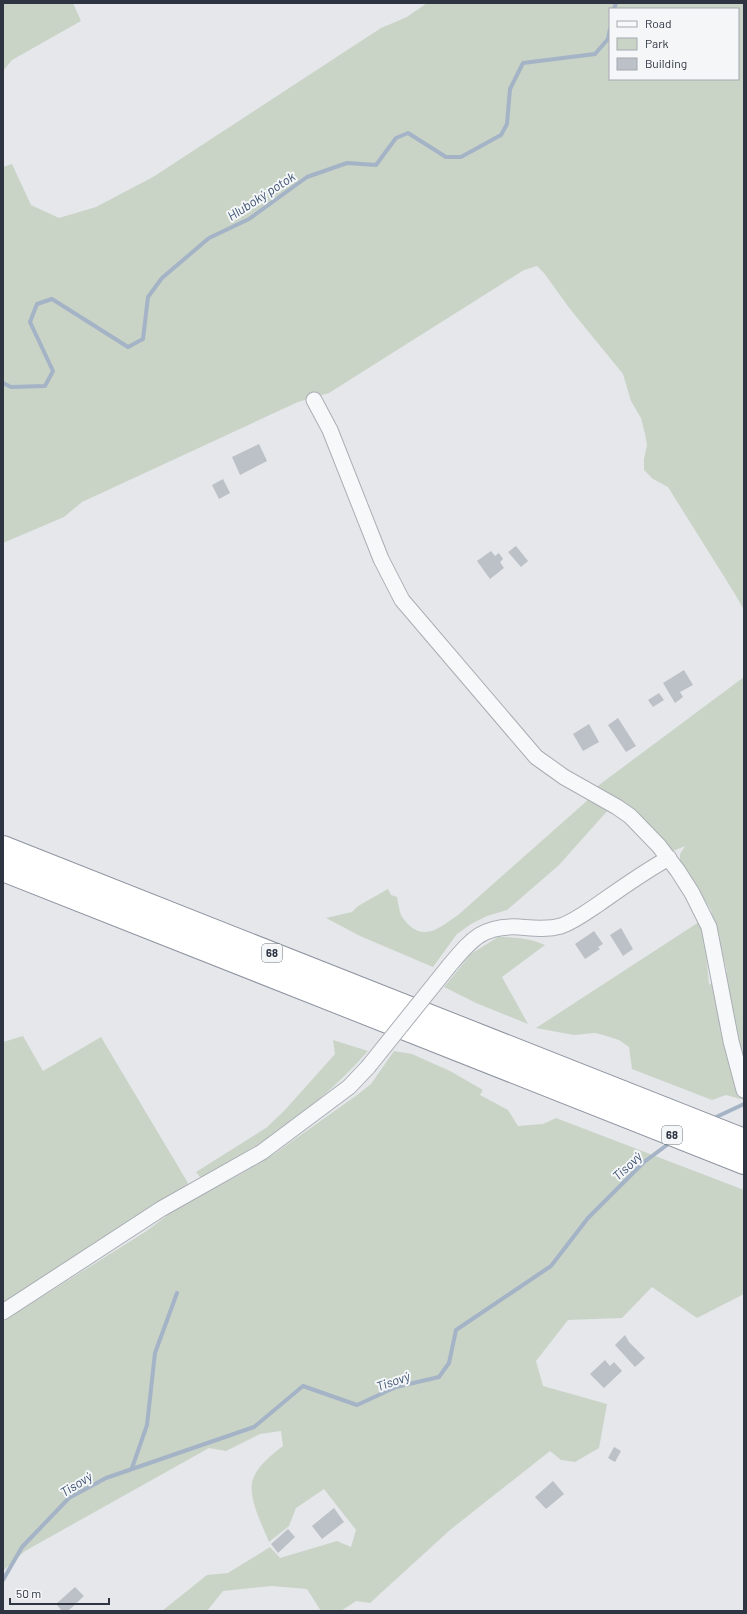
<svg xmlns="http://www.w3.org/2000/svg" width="747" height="1614" viewBox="0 0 747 1614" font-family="Barlow,sans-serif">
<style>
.green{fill:#c9d4c7;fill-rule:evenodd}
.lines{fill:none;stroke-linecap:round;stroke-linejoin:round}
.stream{stroke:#a4b3c6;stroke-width:4}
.building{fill:#bcc0c7}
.minor-casing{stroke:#aaaeb5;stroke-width:17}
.trunk-casing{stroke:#8d94a0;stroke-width:24}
.minor{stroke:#f7f8f9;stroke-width:15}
.trunk{stroke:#fff;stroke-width:22}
.minor-bridge-casing{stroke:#aaaeb5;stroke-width:17;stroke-linecap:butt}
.minor-bridge{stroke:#f7f8f9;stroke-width:15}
.labels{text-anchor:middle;stroke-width:4;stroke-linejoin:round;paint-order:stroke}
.shield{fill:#f4f6f8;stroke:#696e79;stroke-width:1}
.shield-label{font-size:11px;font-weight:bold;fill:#2e3442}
.water-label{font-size:13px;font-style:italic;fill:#3c5271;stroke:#f4f6f8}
</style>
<rect width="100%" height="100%" fill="#e5e7eb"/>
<!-- green -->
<path class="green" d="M 3,3 L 73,3 L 81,21 L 12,60 L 3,71 Z
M 427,3 L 744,3 L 744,610 L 735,594 L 668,487 L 653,479 L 644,470 L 644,459 L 647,445 L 645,434 L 641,418 L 631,401 L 623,374 L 570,309 L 544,273 L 537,266 L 524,270 L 329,393 L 298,402 L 82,502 L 64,517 L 3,543 L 3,167 L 12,164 L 31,205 L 59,218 L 96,207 L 153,177 L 381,28 L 407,17 ZM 610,9 L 738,9 L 738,79 L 610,79 Z
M 744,677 L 744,1100 L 726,1095 L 712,1100 L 632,1069 L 629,1047 L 619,1040 L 603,1035 L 595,1033 L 574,1035 L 536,1028 L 699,922 L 705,941 L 709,985 L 727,972 L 711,910 L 680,861 L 680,854 L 685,846 L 673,851 L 661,838 L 595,788 Z
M 589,799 L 609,809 L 559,865 L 507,910 L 487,916 L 471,924 L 457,934 L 433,967 L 360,936 L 326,918 L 352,912 L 358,906 L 388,889 L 391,895 L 397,897 C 398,902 399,910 401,915 C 403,919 408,924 411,927 C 428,940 443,925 458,915 Z
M 498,937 C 515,937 530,938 545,945 L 502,977 L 528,1024 L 476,1003 L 444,987 L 471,954 Z
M 23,1036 L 43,1071 L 101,1037 L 188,1183 L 185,1187 L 3,1305 L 3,1042 Z
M 333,1040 L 368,1051 C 339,1084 305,1113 269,1137 C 247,1152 223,1165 201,1178 L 196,1172 L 266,1128 L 285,1110 L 335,1054 Z
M 394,1051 L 412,1054 L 450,1071 L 483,1090 L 480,1095 L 508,1110 L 518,1126 L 543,1124 L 556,1118 L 744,1190 L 744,1294 L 697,1318 L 652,1287 L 622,1318 L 568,1320 L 536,1361 L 543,1386 L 607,1404 L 599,1448 L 575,1462 L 561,1460 L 550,1451 L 450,1530 L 370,1603 L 356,1601 L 341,1611 L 321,1611 L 307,1589 L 271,1586 L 223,1591 L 207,1611 L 162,1611 L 207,1575 L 228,1573 L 270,1547 L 280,1558 L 337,1541 L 351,1547 L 356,1530 L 324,1489 L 296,1508 L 289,1526 L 269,1542 C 263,1527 249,1500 252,1483 C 254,1469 272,1454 283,1446 L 281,1431 L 260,1434 L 226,1451 L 209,1448 L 25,1551 L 3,1571 L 3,1321 L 145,1232 L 173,1211 L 243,1173 L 274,1154 L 357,1095 L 371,1084 Z"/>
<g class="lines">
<!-- stream -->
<path class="stream" d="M 614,9 L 616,3
M 3,383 L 11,387 L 45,386 L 53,371 L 30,322 L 37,304 L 52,299 L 128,347 L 143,339 L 148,297 L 162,278 L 209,238 L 249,219 L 307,177 L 347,163 L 376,165 L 396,138 L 408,133 L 446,157 L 461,157 L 501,135 L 507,124 L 510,89 L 523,63 L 595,54 L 608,39 L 610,29
M 712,1119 L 744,1104
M 132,1468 L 147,1425 L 155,1353 L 177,1293
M 3,1580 L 22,1547 L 69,1498 L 106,1478 L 254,1427 L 303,1386 L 357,1405 L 396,1387 L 439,1377 L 449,1363 L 456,1330 L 551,1266 L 588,1218 L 644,1162 L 671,1142"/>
</g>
<!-- building -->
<path class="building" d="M 259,444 L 267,461 L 240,475 L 232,457 Z
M 223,479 L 230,493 L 219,499 L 212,485 Z
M 516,546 L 528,561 L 521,567 L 508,552 Z
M 491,551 L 495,556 L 499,553 L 503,559 L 500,562 L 504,568 L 490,579 L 477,561 Z
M 684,670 L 693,685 L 680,692 L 683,697 L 675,703 L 663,683 Z
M 659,693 L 664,700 L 653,707 L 648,700 Z
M 618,718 L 636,746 L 626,752 L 608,725 Z
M 589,724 L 599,742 L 583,751 L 573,734 Z
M 621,928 L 633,949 L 623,956 L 610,935 Z
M 594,931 L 603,944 L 598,947 L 600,949 L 585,959 L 575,944 Z
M 625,1335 L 629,1342 L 645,1358 L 635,1367 L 615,1345 Z
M 605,1360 L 610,1366 L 614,1362 L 622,1371 L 604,1388 L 590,1374 Z
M 614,1447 L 621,1451 L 615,1462 L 608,1458 Z
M 553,1481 L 564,1494 L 546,1509 L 535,1497 Z
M 334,1508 L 344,1522 L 322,1539 L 312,1526 Z
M 288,1529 L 295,1537 L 278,1553 L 271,1544 Z
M 75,1587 L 84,1596 L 68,1611 L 62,1611 L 56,1604 Z"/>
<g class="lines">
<defs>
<path id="minor" d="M 314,400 L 330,430 L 381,559 L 402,600 L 536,757 L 564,777 L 617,807 L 630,816 L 659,846 L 678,871 L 692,893 L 709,927 L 731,1041 L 744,1090
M 449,966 C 471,940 482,925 519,927 C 533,928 547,930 561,926 C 575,921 588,911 600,903 C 623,887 645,871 669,858
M 3,1312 L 161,1209 L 262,1152 L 349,1087 L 368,1067"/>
<path id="trunk" d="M 3,847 L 744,1140
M 3,870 L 744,1163"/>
</defs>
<!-- minor casing -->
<use href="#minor" class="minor-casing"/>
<!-- trunk casing -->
<use href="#trunk" class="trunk-casing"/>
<!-- minor -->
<use href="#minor" class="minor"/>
<!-- trunk -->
<use href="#trunk" class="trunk"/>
<defs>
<path id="minor-bridge" d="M 368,1067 L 449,966"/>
</defs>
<!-- minor-bridge casing -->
<use href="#minor-bridge" class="minor-bridge-casing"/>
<!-- minor-bridge -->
<use href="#minor-bridge" class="minor-bridge"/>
</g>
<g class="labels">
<!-- shield labels -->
<g class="shield">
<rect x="262" y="944" width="20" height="18" rx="3"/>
<rect x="662" y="1126" width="20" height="18" rx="3"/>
</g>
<g class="shield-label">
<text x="272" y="957">68</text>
<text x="672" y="1139">68</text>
</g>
<!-- water labels -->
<g class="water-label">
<text transform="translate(261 196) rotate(-33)" y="5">Hluboký potok</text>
<text transform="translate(627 1166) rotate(-43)" y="5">Tisový</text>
<text transform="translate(393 1381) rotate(-19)" y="5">Tisový</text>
<text transform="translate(76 1484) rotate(-32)" y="5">Tisový</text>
</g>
</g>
<!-- border -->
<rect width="747" height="1614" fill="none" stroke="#2e3442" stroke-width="8"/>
<!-- legend -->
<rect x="609" y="8" width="130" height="72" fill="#f4f6f8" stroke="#a5a8af"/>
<rect x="617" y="21" width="20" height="6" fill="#f7f8f9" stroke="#a5a8af"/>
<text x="645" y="28" font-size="12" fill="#2e3442">Road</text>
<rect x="617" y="38" width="20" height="12" fill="#c9d4c7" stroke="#a5a8af"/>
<text x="645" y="48" font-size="12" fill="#2e3442">Park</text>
<rect x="617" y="58" width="20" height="12" fill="#bcc0c7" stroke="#a5a8af"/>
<text x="645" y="68" font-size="12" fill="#2e3442">Building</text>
<!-- scale -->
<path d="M10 1598v6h99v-6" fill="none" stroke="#2e3442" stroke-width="2"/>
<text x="16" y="1598" font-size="12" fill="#2e3442" stroke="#f4f6f8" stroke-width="3" paint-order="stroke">50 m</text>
</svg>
